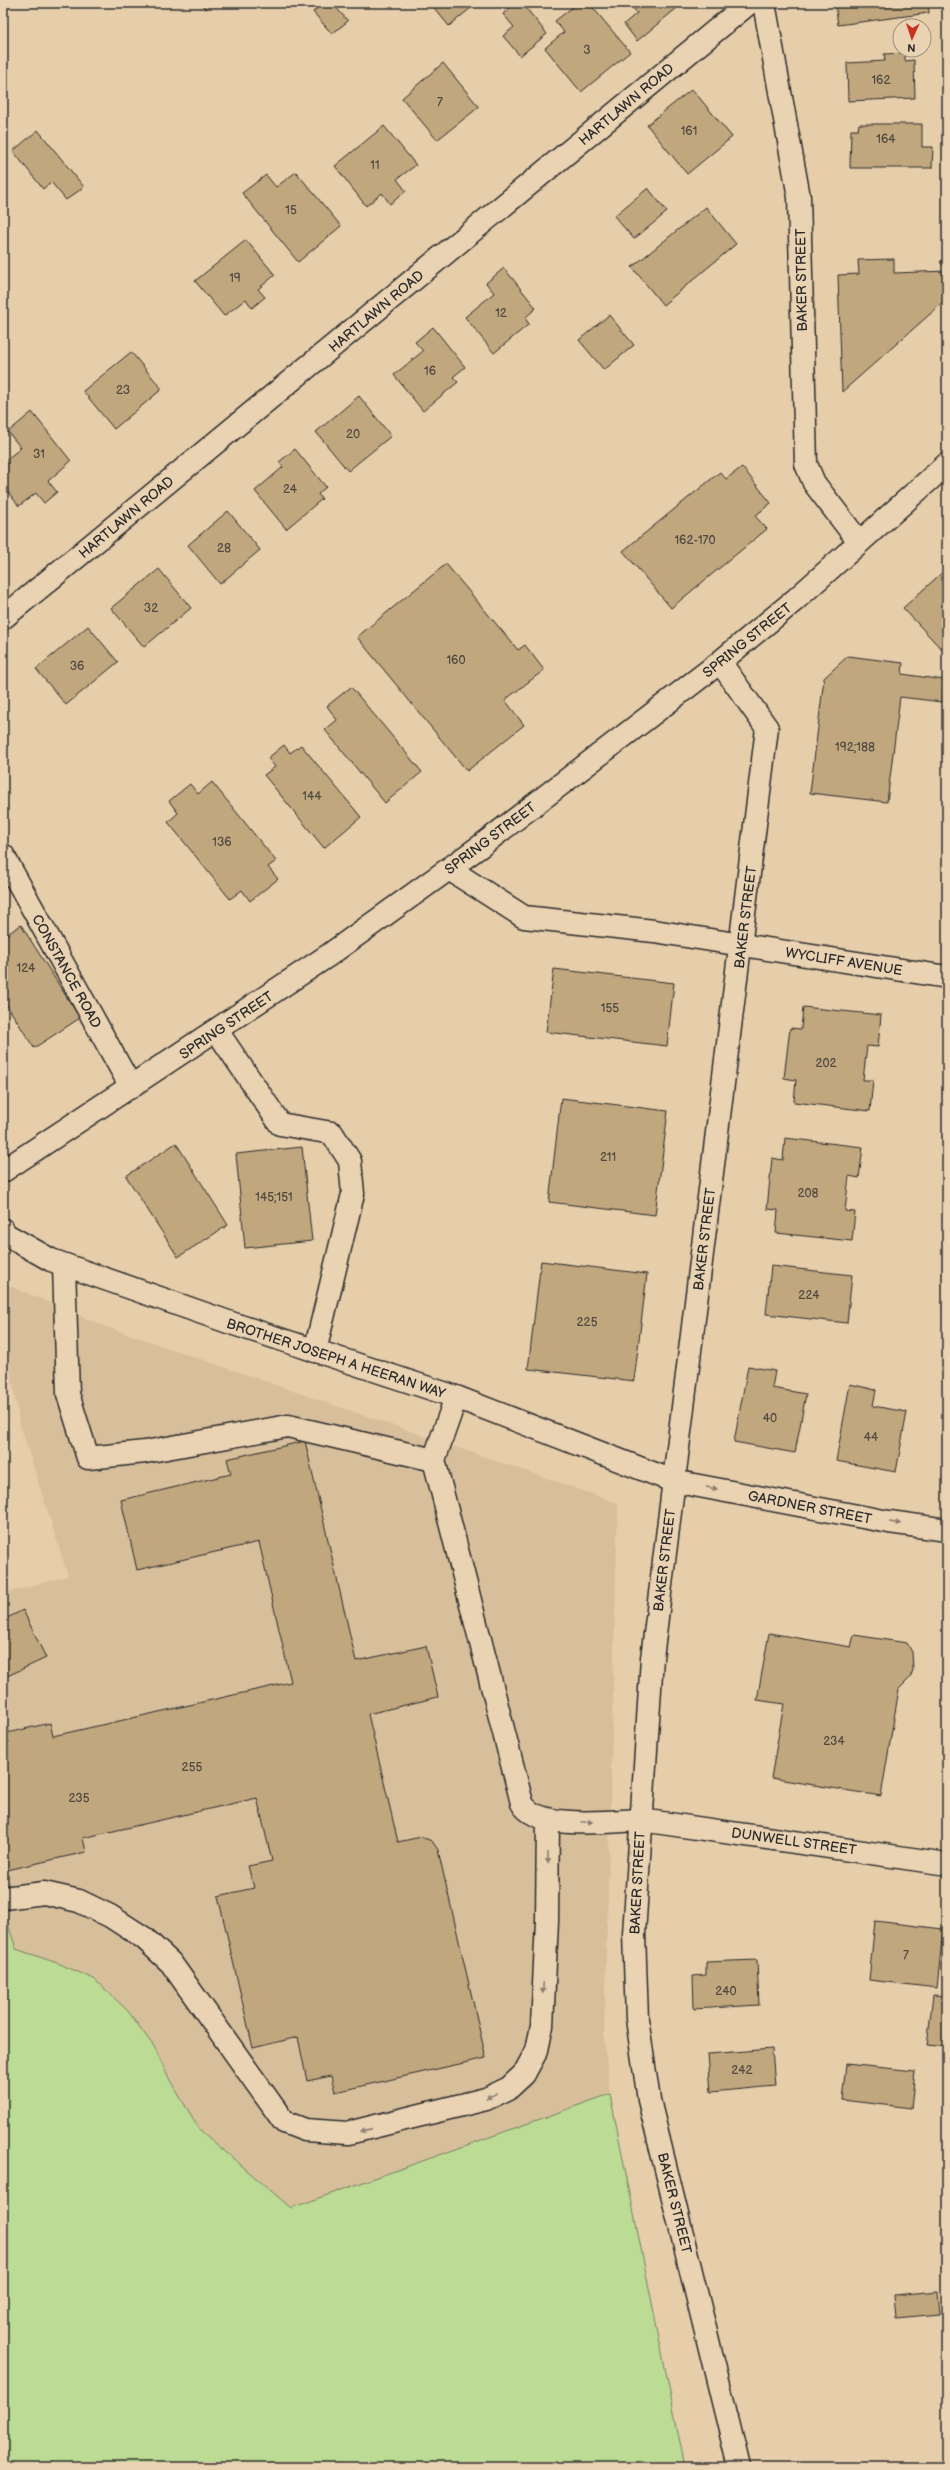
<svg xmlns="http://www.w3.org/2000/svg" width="950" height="2470" viewBox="0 0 950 2470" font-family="'Balsamiq Sans',sans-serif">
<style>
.built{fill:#d7bf9c}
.green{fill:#bcdb94;stroke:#748360}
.building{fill:#c0a77e;stroke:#2b2b2b}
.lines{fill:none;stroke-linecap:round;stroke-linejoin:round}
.lane-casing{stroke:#2b2b2b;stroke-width:25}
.street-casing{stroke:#2b2b2b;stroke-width:25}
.secondary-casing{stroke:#2b2b2b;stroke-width:25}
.lane{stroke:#ead3b3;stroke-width:22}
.street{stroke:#ead3b3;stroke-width:22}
.secondary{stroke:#ead3b3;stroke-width:22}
.oneway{fill:#8a7f6f}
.labels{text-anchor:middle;stroke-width:3;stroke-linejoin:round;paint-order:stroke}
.number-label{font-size:12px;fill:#504a40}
.street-label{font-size:14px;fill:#2b2b2b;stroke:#ead3b3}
</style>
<rect width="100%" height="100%" fill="#e6ceab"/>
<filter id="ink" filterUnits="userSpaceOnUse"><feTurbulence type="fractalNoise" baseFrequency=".025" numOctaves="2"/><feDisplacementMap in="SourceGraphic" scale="8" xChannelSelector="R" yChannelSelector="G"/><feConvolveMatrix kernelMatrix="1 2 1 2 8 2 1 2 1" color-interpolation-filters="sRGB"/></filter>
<g filter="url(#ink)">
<!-- built -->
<path class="built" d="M 3,1283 L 102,1325 L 618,1503 L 604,2039 L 610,2094 L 685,2467 L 3,2467 L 3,1594 L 68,1576 L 19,1421 L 3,1325 Z"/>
<!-- green -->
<path class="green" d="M 3,1908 L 16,1949 L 60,1964 L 94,1979 L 128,2011 L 155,2048 L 168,2077 L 200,2130 L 291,2208 L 610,2094 L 685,2467 L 3,2467 Z"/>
<!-- building -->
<path class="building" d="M 3,3 L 12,3 L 3,11 Z
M 200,3 L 213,3 L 206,9 Z
M 323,3 L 332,3 L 348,21 L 332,34 L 313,12 Z
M 430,3 L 477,3 L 449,26 Z
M 515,3 L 522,3 L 547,34 L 520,56 L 503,36 L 514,27 L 503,14 Z
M 578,3 L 589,3 L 630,52 L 581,92 L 545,48 L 564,32 L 555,21 Z
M 683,3 L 637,41 L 624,24 L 637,13 L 629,3 Z
M 835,3 L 928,3 L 929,13 L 838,25 Z
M 905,53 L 905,61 L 914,60 L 915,98 L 848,101 L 847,63 L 885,61 L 884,54 Z
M 443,63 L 479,107 L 437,140 L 402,98 Z
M 692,89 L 732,137 L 687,174 L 647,125 Z
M 859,124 L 922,124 L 922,147 L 933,147 L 932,168 L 850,168 L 851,130 L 858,130 Z
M 384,126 L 416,165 L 397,179 L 406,191 L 390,204 L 382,193 L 366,206 L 335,166 Z
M 38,130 L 84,187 L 66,200 L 51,182 L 43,189 L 13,151 Z
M 296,172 L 341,226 L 298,262 L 242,193 L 266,175 L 276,187 Z
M 648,188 L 667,212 L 634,239 L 614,216 Z
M 706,207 L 736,244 L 663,305 L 632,267 Z
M 246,240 L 275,275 L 258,289 L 265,297 L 252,308 L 246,299 L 224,316 L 195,281 Z
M 947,256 L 947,270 L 940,262 Z
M 894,259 L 894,273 L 947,271 L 947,299 L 842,392 L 838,275 L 859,274 L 858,260 Z
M 504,268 L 536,308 L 525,318 L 529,324 L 494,353 L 465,317 L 494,293 L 486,283 Z
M 609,315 L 634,345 L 604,370 L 579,340 Z
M 433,327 L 465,367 L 453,377 L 458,382 L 423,411 L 394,375 L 423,351 L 415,342 Z
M 131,352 L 162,389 L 114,429 L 83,391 Z
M 359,396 L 391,436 L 348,471 L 316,432 Z
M 32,412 L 71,461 L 48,481 L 57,492 L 44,503 L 36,493 L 19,506 L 3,486 L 3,462 L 21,448 L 8,432 Z
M 295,449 L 326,487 L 318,494 L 322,499 L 286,529 L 255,491 L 283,467 L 279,462 Z
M 742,467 L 771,503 L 755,516 L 767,529 L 671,608 L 623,551 L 720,472 L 726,479 Z
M 228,511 L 260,550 L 220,584 L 188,545 Z
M 446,564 L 518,650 L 525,645 L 544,670 L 505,700 L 524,725 L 467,771 L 357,637 Z
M 159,569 L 191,608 L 144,647 L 111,608 Z
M 946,569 L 947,570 L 947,655 L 903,608 Z
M 88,626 L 118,662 L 66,705 L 36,669 Z
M 848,656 L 903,663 L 902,674 L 944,680 L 942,702 L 900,697 L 887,802 L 810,793 L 824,678 Z
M 351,687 L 422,772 L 385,803 L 325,730 L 337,720 L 327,706 Z
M 284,745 L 290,753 L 301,745 L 361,817 L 324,848 L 264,775 L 275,767 L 268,758 Z
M 212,782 L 276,861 L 268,867 L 278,879 L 250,901 L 242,890 L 230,899 L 168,822 L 178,813 L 169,801 L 190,784 L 198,794 Z
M 21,925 L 80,1018 L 34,1048 L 3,999 L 3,937 Z
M 554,969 L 674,983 L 667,1046 L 546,1032 Z
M 803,1007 L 881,1015 L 878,1047 L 867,1046 L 863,1080 L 873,1080 L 870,1111 L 794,1102 L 796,1080 L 784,1078 L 790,1028 L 801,1029 Z
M 561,1098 L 668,1111 L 655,1215 L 549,1202 Z
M 785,1138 L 863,1147 L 859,1178 L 849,1176 L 845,1211 L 855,1212 L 852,1241 L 776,1233 L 778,1210 L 767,1209 L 772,1158 L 783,1160 Z
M 176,1143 L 228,1225 L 178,1257 L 126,1176 Z
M 302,1147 L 312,1241 L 245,1248 L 236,1154 Z
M 541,1261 L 647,1274 L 634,1381 L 528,1369 Z
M 771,1266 L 852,1275 L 847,1323 L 766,1314 Z
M 748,1366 L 775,1371 L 772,1388 L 806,1394 L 795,1453 L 734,1442 Z
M 850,1384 L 876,1390 L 873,1406 L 907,1412 L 896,1472 L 836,1461 Z
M 305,1441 L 356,1661 L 426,1646 L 438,1697 L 368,1714 L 398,1842 L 421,1837 L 432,1841 L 438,1850 L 486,2058 L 335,2092 L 331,2076 L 307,2081 L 298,2037 L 253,2048 L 218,1896 L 254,1888 L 248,1866 L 272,1861 L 257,1798 L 83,1838 L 86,1852 L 3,1871 L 3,1734 L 50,1723 L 53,1736 L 291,1682 L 259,1542 L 137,1570 L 121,1500 L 231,1474 L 227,1459 Z
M 23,1610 L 46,1658 L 3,1678 L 3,1620 Z
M 769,1633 L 851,1647 L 854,1635 L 907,1643 L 912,1652 L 913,1670 L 910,1678 L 899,1689 L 881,1796 L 771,1778 L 784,1704 L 757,1700 Z
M 875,1921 L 943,1929 L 937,1988 L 869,1980 Z
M 757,1960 L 759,2005 L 694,2009 L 693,1976 L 706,1975 L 706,1962 Z
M 933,1995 L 947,1996 L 947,2047 L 927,2045 Z
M 772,2049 L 775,2086 L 711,2092 L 708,2054 Z
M 846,2064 L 915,2071 L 911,2108 L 842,2100 Z
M 938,2291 L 940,2314 L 896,2318 L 894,2295 Z"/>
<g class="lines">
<defs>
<path id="lane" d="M 449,869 L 524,917 L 654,931 L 742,945
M 217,1031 L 280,1124 L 332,1133 L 350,1161 L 353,1194 L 315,1351
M 64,1265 L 68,1394 L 88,1458 L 145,1452 L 288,1426 L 434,1460
M 456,1397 L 434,1460 L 522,1803 C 536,1831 614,1821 641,1820
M 3,1898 L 44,1893 L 79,1901 L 110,1916 L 144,1938 L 171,1963 L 284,2122 L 305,2130 L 348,2133 L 486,2099 L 509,2088 L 524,2074 L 537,2050 L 542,2026 L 547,1921 L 548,1819"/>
<path id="street" d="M 3,618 L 749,3
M 3,855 L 131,1087
M 742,945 L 947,977
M 3,1230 L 5,1234 L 51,1260 L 231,1323 L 456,1397 L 673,1481 L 889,1522 L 947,1530
M 641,1820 L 947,1864"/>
<path id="secondary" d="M 764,3 L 799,197 L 806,464 L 814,483 L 859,542
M 720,662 L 767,728 L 652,1658 L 634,1934 L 637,2019 L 649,2100 L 739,2467
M 3,1171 L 329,955 L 482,845 L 720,662 L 795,600 L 947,464"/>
</defs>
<!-- lane casing -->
<use href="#lane" class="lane-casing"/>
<!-- street casing -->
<use href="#street" class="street-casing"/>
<!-- secondary casing -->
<use href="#secondary" class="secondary-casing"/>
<!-- lane -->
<use href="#lane" class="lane"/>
<!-- street -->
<use href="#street" class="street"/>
<!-- secondary -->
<use href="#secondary" class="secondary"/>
</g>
<!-- one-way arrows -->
<defs><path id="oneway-solid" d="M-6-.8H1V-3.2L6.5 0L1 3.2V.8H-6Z"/></defs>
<g class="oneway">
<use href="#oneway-solid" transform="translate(712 1488) rotate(11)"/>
<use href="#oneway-solid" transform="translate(895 1523) rotate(9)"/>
<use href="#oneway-solid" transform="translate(587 1822)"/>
<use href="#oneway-solid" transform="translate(548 1858) rotate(91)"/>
<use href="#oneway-solid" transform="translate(543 1988) rotate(93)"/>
<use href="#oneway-solid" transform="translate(491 2096) rotate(154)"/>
<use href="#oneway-solid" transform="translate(366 2130) rotate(167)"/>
</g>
</g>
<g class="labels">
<!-- number labels -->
<g class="number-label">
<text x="587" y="54">3</text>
<text x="881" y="84">162</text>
<text x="440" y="106">7</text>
<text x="689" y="135">161</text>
<text x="886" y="143">164</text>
<text x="375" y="169">11</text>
<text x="291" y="214">15</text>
<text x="235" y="282">19</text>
<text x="501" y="317">12</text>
<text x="430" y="375">16</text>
<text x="123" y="394">23</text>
<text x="353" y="438">20</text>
<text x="39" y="458">31</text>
<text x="290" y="493">24</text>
<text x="695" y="544">162-170</text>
<text x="224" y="552">28</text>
<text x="151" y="612">32</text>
<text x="456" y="664">160</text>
<text x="77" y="670">36</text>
<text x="855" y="751">192;188</text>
<text x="312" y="800">144</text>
<text x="222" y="846">136</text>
<text x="26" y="972">124</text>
<text x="610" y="1012">155</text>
<text x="826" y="1067">202</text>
<text x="608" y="1161">211</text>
<text x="808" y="1197">208</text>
<text x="274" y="1201">145;151</text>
<text x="809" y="1299">224</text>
<text x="587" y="1326">225</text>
<text x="770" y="1422">40</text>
<text x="871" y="1441">44</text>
<text x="834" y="1745">234</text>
<text x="192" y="1771">255</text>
<text x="79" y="1802">235</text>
<text x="906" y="1959">7</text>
<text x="726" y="1995">240</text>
<text x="742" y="2074">242</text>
</g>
<!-- street labels -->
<g class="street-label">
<text transform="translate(626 104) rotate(-40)" y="5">HARTLAWN ROAD</text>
<text transform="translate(801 280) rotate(-91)" y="5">BAKER STREET</text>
<text transform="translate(376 311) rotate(-40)" y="5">HARTLAWN ROAD</text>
<text transform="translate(126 517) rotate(-40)" y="5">HARTLAWN ROAD</text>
<text transform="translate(747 640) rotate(-39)" y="5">SPRING STREET</text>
<text transform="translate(490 838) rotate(-37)" y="5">SPRING STREET</text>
<text transform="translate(745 917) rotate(-83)" y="5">BAKER STREET</text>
<text transform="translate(844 961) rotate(9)" y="5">WYCLIFF AVENUE</text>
<text transform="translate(67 971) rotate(61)" y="5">CONSTANCE ROAD</text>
<text transform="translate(226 1025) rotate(-34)" y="5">SPRING STREET</text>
<text transform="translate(704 1239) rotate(-83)" y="5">BAKER STREET</text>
<text transform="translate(336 1358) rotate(18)" y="5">BROTHER JOSEPH A HEERAN WAY</text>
<text transform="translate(810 1507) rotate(11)" y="5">GARDNER STREET</text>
<text transform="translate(664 1560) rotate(-83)" y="5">BAKER STREET</text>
<text transform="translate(794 1841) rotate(8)" y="5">DUNWELL STREET</text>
<text transform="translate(637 1883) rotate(-87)" y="5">BAKER STREET</text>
<text transform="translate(675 2203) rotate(76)" y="5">BAKER STREET</text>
</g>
</g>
<!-- margin -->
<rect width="950" height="2470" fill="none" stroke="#ead3b3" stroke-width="16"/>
<rect x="8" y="8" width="934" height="2454" fill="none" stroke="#2b2b2b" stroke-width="1.5" filter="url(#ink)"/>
<!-- north arrow -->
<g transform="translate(912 38) rotate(183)"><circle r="19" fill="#ead3b3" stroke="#9e907d"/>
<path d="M0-3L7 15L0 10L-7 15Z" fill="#c8321e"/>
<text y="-6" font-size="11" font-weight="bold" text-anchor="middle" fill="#2b2b2b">N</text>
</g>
</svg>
